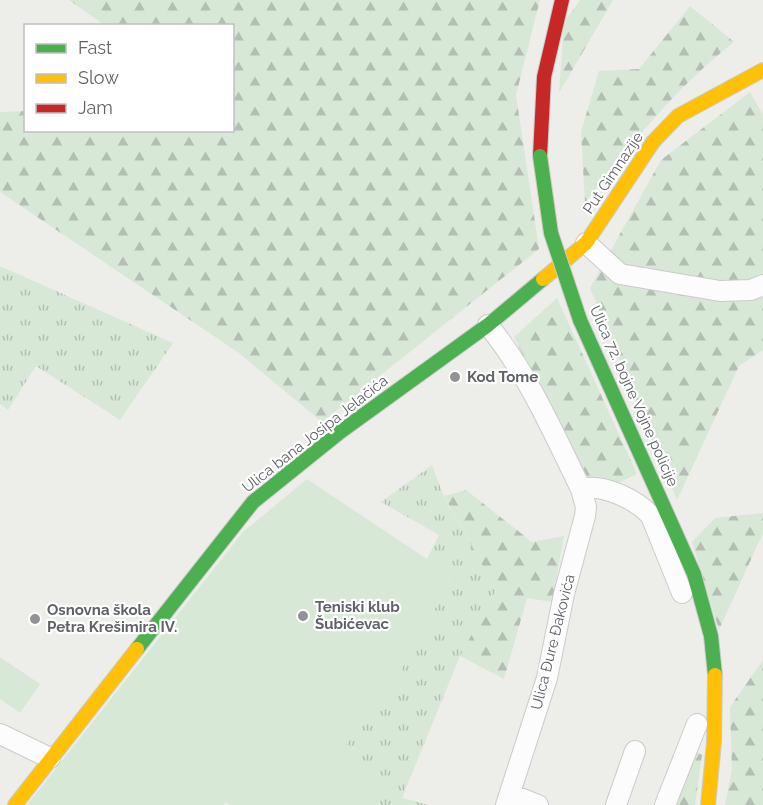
<svg xmlns="http://www.w3.org/2000/svg" width="763" height="805" viewBox="0 0 763 805" font-family="Raleway,sans-serif">
<style>
.grass{fill:url(#grass-tufts)}
.forest{fill:url(#forest-firs)}
.green{fill:#d8e8d7}
.lines{fill:none;stroke-linecap:round;stroke-linejoin:round}
.street-casing{stroke:#cbcbca;stroke-width:22}
.fast-casing{stroke:#cacbca;stroke-width:16}
.slow-casing{stroke:#cacbca;stroke-width:16}
.jam-casing{stroke:#cacbca;stroke-width:16}
.street{stroke:#fcfcfc;stroke-width:20}
.fast{stroke:#4caf50;stroke-width:14}
.slow{stroke:#ffc107;stroke-width:14}
.jam{stroke:#c62828;stroke-width:14}
.fast-bridge-casing{stroke:#d2cdba;stroke-width:16;stroke-linecap:butt}
.fast-bridge{stroke:#4caf50;stroke-width:14}
.poi-dot{fill:#919394;stroke:#fff;stroke-width:2}
.labels{text-anchor:middle;stroke-width:4.5;stroke-linejoin:round;paint-order:stroke}
.street-label{font-size:15px;fill:#5f6266;stroke:#fff}
.poi-label{font-size:15px;font-weight:bold;fill:#5f6266;stroke:#fff;text-anchor:start}
</style>
<defs>
<pattern id="grass-tufts" width="24" height="20" patternUnits="userSpaceOnUse" patternTransform="scale(1.5)"><rect width="24" height="20" fill="#d8e8d7"/><path d="M3 7l-1-3M5 7V3M7 7l1-3M15 17l-1-3M17 17v-4M19 17l1-3" fill="none" stroke="#b2bfb2"/></pattern>
<pattern id="forest-firs" width="22" height="20" patternUnits="userSpaceOnUse" patternTransform="scale(1.5)"><rect width="22" height="20" fill="#d8e8d7"/><path d="M5 1l3.5 6h-7zM16 11l3.5 6h-7z" fill="#b2bfb2"/></pattern>
</defs>
<rect width="100%" height="100%" fill="#edede9"/>
<!-- grass -->
<path class="grass" d="M 0,266 L 173,343 L 120,420 L 36,366 L 8,410 L 0,404 Z
M 432,465 L 444,497 L 496,590 L 460,656 L 402,798 L 429,805 L 362,805 L 381,779 L 346,745 L 401,670 L 451,579 L 427,559 L 439,535 L 381,502 Z"/>
<!-- forest -->
<path class="forest" d="M 69,0 L 540,0 L 516,95 L 539,249 L 322,422 L 239,353 L 0,192 L 0,112 L 25,111 L 26,130 L 232,130 L 232,26 L 104,25 Z
M 580,0 L 613,0 L 559,93 L 564,22 Z
M 690,6 L 734,42 C 679,85 627,147 585,203 L 581,132 L 599,71 L 639,69 Z
M 750,92 L 763,115 L 763,350 L 739,366 L 677,500 L 590,288 L 661,160 Z
M 557,298 L 637,474 L 593,495 L 514,337 Z
M 466,490 L 532,542 L 564,536 L 552,602 L 527,598 L 504,679 L 460,656 L 496,590 L 444,496 Z
M 763,513 L 763,533 L 719,630 L 692,542 L 715,518 Z
M 763,660 L 763,805 L 725,805 L 732,769 L 730,707 Z
M 694,751 L 702,755 L 695,805 L 670,805 Z"/>
<!-- green -->
<path class="green" d="M 307,479 L 427,559 L 451,579 L 401,670 L 346,745 L 382,779 L 362,805 L 230,805 L 226,802 L 224,805 L 27,805 L 243,532 Z
M 0,657 L 40,684 L 20,713 L 0,699 Z"/>
<g class="lines">
<defs>
<path id="street" d="M 586,243 L 620,274 L 720,291 L 751,290 L 763,285
M 488,325 C 528,374 553,432 581,489 L 586,507 L 585,516 L 564,594 L 547,678 L 506,805
M 581,489 C 603,483 637,500 651,516 L 682,593
M 0,734 L 50,758
M 510,794 L 538,805
M 616,805 L 635,751
M 665,805 L 697,724"/>
<path id="fast" d="M 580,320 L 694,574 L 711,636 L 715,675
M 137,649 L 253,502 L 340,432 L 488,325 L 543,279"/>
<path id="slow" d="M 543,279 L 586,243 L 653,142 L 678,116 L 763,70
M 15,805 L 137,649
M 708,805 L 714,742 L 715,675"/>
<path id="jam" d="M 540,156 L 544,77 L 562,0"/>
</defs>
<!-- street casing -->
<use href="#street" class="street-casing"/>
<!-- fast casing -->
<use href="#fast" class="fast-casing"/>
<!-- slow casing -->
<use href="#slow" class="slow-casing"/>
<!-- jam casing -->
<use href="#jam" class="jam-casing"/>
<!-- street -->
<use href="#street" class="street"/>
<!-- fast -->
<use href="#fast" class="fast"/>
<!-- slow -->
<use href="#slow" class="slow"/>
<!-- jam -->
<use href="#jam" class="jam"/>
<defs>
<path id="fast-bridge" d="M 540,156 L 551,233 L 580,320"/>
</defs>
<!-- fast-bridge casing -->
<use href="#fast-bridge" class="fast-bridge-casing"/>
<!-- fast-bridge -->
<use href="#fast-bridge" class="fast-bridge"/>
</g>
<!-- markers -->
<g class="poi-dot">
<circle cx="455" cy="377" r="6"/>
<circle cx="303" cy="616" r="6"/>
<circle cx="35" cy="619" r="6"/>
</g>
<g class="labels">
<!-- street labels -->
<g class="street-label">
<text transform="translate(613 173) rotate(-56)" y="5">Put Gimnazije</text>
<text transform="translate(634 396) rotate(66)" y="5">Ulica 72. bojne Vojne policije</text>
<text transform="translate(315 434) rotate(-38)" y="5">Ulica bana Josipa Jelačića</text>
<text transform="translate(553 642) rotate(-76)" y="5">Ulica Đure Đakovića</text>
</g>
<!-- poi labels -->
<g class="poi-label">
<text x="467" y="382">Kod Tome</text>
<text x="315" y="612">Teniski klub<tspan x="315" dy="17">Šubićevac</tspan></text>
<text x="47" y="615">Osnovna škola<tspan x="47" dy="17">Petra Krešimira IV.</tspan></text>
</g>
</g>
<!-- legend -->
<rect x="24" y="24" width="210" height="108" fill="#ffffff" stroke="#bfc0c2" stroke-width="1.5"/>
<rect x="36" y="44" width="30" height="9" fill="#4caf50" stroke="#bfc0c2" stroke-width="1.5"/>
<text x="78" y="54" font-size="18" fill="#5f6266">Fast</text>
<rect x="36" y="74" width="30" height="9" fill="#ffc107" stroke="#bfc0c2" stroke-width="1.5"/>
<text x="78" y="84" font-size="18" fill="#5f6266">Slow</text>
<rect x="36" y="104" width="30" height="9" fill="#c62828" stroke="#bfc0c2" stroke-width="1.5"/>
<text x="78" y="114" font-size="18" fill="#5f6266">Jam</text>
</svg>
